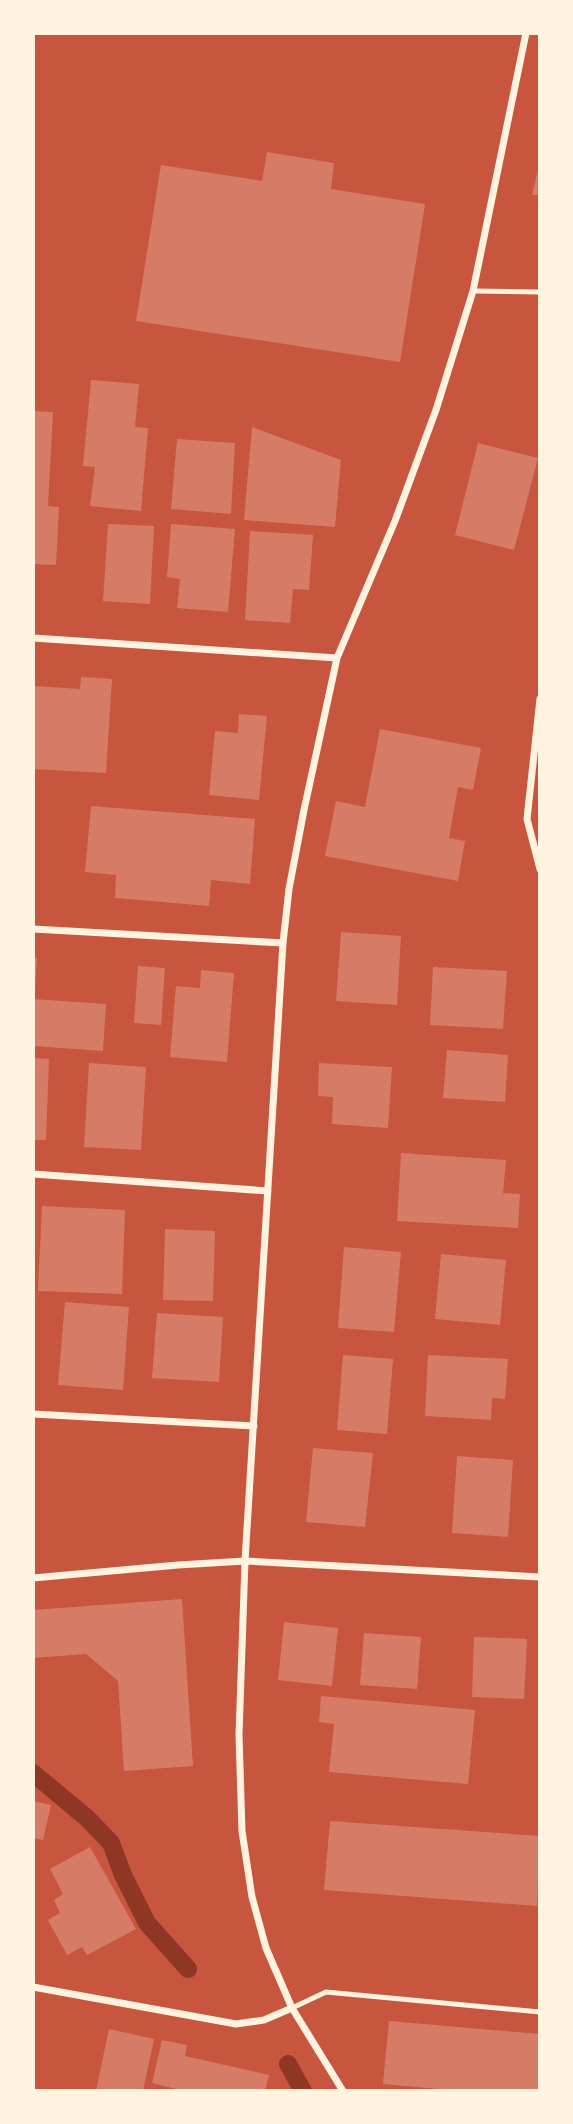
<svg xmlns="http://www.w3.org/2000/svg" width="573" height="2124" viewBox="0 0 573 2124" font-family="'Times New Roman',serif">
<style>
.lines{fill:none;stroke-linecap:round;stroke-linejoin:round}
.stream{stroke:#8f3625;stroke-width:18}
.building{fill:#d67c66}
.service{stroke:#fff3e0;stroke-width:5}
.minor{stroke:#fff3e0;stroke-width:7}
</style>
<rect width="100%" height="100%" fill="#c8553d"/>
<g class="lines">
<!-- stream -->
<path class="stream" d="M 33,1773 L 87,1818 L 111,1843 L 123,1875 L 147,1923 L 188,1969
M 288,2064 L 303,2091"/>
</g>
<!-- building -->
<path class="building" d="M 267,152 L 334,163 L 331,189 L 425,204 L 400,362 L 136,321 L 161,165 L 262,181 Z
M 539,166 L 540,195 L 532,195 Z
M 91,380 L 139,384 L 135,427 L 148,428 L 141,511 L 90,506 L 95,467 L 83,466 Z
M 33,411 L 53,412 L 48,506 L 59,507 L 56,565 L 33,564 Z
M 252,427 L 341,460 L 335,527 L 244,520 Z
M 177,439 L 235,443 L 231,514 L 171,509 Z
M 478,443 L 538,458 L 514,550 L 455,535 Z
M 108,524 L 154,526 L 150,604 L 103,601 Z
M 171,524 L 235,529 L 228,612 L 177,608 L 180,579 L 167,577 Z
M 250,531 L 313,535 L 309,590 L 293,589 L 290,623 L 245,620 Z
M 81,677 L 112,679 L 106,773 L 33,769 L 33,686 L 80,689 Z
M 239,714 L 267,716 L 259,800 L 209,795 L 215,731 L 238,733 Z
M 380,729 L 481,748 L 473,790 L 458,787 L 449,838 L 465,841 L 458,881 L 325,856 L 336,801 L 365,807 Z
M 91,806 L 255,819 L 250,884 L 211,880 L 209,906 L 115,898 L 116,875 L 85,872 Z
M 341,932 L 401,936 L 397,1005 L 336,1001 Z
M 33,958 L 37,958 L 35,989 L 33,989 Z
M 138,966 L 165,968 L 161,1025 L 134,1023 Z
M 433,967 L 507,971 L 503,1029 L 430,1025 Z
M 201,970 L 234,973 L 227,1062 L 170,1057 L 176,986 L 200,988 Z
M 33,999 L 106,1004 L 103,1051 L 33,1046 Z
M 447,1050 L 508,1055 L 505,1102 L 443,1098 Z
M 33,1058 L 49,1059 L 46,1140 L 33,1140 Z
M 89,1063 L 146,1067 L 141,1150 L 84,1147 Z
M 319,1063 L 392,1067 L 388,1128 L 332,1124 L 333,1097 L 318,1096 Z
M 401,1153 L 506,1160 L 503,1193 L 520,1194 L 518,1228 L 397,1221 Z
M 42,1206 L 125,1210 L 122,1294 L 38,1291 Z
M 165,1229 L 215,1231 L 213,1301 L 163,1300 Z
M 344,1247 L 401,1252 L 394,1332 L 338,1328 Z
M 441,1254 L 506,1260 L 500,1325 L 435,1319 Z
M 65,1302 L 129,1307 L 123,1390 L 58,1385 Z
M 157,1313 L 223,1317 L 219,1382 L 152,1378 Z
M 343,1355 L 393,1359 L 387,1434 L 337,1430 Z
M 428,1355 L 508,1359 L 505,1399 L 492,1398 L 491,1420 L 425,1416 Z
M 313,1448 L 373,1453 L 365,1527 L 306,1522 Z
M 457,1456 L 513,1460 L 508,1537 L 452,1533 Z
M 182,1599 L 193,1766 L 124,1771 L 118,1681 L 86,1654 L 33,1658 L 33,1610 Z
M 284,1622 L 338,1628 L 332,1686 L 278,1680 Z
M 364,1633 L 421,1637 L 417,1689 L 360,1685 Z
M 474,1637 L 527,1639 L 524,1699 L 472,1697 Z
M 321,1696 L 475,1710 L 468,1784 L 329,1772 L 334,1724 L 319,1722 Z
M 33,1801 L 51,1805 L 43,1840 L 33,1838 Z
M 330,1821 L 540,1836 L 537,1906 L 324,1890 Z
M 90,1847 L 136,1929 L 87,1955 L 82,1947 L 67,1955 L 48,1920 L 60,1913 L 54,1900 L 63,1894 L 50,1869 Z
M 389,2021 L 540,2034 L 540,2091 L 461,2091 L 383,2084 Z
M 109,2029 L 154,2039 L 143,2091 L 96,2091 Z
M 162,2040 L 187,2045 L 185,2056 L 269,2075 L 265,2091 L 176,2091 L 176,2089 L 152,2083 Z"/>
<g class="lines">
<!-- service -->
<path class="service" d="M 473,291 L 540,292
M 292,2008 L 326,1992 L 540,2012"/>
<!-- minor -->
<path class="minor" d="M 33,638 L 337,658
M 540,699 L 527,819 L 540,869
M 33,929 L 283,943
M 33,1174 L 268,1191
M 33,1414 L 254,1426
M 33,1578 L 178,1565 L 245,1561 L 540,1577
M 33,1987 L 236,2024 L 264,2020 L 292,2008
M 343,2091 L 292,2008 L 266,1948 L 252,1897 L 242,1831 L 239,1735 L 245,1561 L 283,943 L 289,889 L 304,810 L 337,658 L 395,521 L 436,410 L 473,291 L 526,33"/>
</g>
<!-- border -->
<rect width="573" height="2124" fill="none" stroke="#fff3e0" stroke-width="70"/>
</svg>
